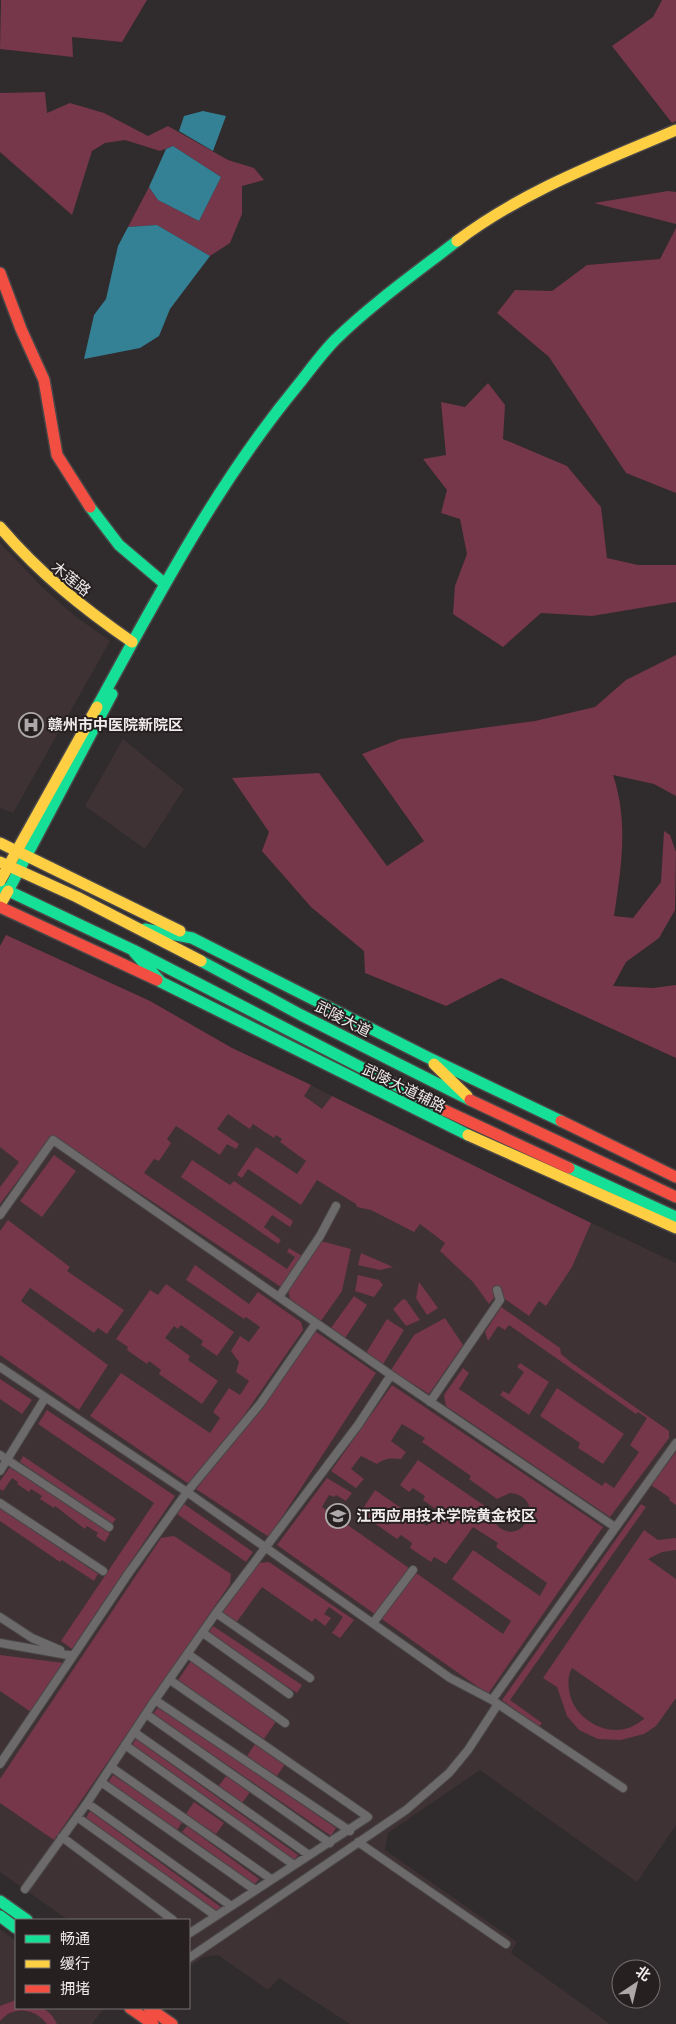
<svg xmlns="http://www.w3.org/2000/svg" width="676" height="2024" viewBox="0 0 676 2024" font-family="'DejaVu Sans','Noto Sans SC',sans-serif">
<style>
.built{fill:#3e3234}
.green{fill:#753749;fill-rule:evenodd}
.water{fill:#348195}
.lines{fill:none;stroke-linecap:round;stroke-linejoin:round}
.street-casing{stroke:#4a4748;stroke-width:10}
.fast-casing{stroke:#4a4748;stroke-width:14}
.slow-casing{stroke:#4a4748;stroke-width:14}
.jam-casing{stroke:#4a4748;stroke-width:14}
.street{stroke:#6c6a6b;stroke-width:8}
.fast{stroke:#16e098;stroke-width:11}
.slow{stroke:#ffcf43;stroke-width:11}
.jam{stroke:#f24e42;stroke-width:11}
.labels{text-anchor:middle;stroke-width:4;stroke-linejoin:round;paint-order:stroke}
.street-label{font-size:15px;fill:#f0ebec;stroke:#272021}
.poi-label{font-size:15px;font-weight:bold;fill:#f0ebec;stroke:#272021;text-anchor:start}
</style>
<rect width="100%" height="100%" fill="#302b2c"/>
<!-- built -->
<path class="built" d="M 0,543 L 43,588 L 75,616 L 110,641 L 13,813 L 0,808 Z
M 123,739 L 184,789 L 145,849 L 85,806 Z
M 6,935 L 150,1001 L 232,1048 L 311,1085 L 396,1130 L 676,1263 L 676,1825 L 637,1882 L 480,1770 L 388,1833 L 385,1850 L 517,1942 L 511,1953 L 610,2024 L 350,2024 L 279,1978 L 268,1990 L 218,1955 L 203,1957 L 189,1967 L 189,1920 L 68,1920 L 0,1872 L 0,946 Z
M 0,1929 L 16,1941 L 16,2008 L 104,2008 L 92,2024 L 0,2024 Z"/>
<!-- green -->
<path class="green" d="M 1,0 L 147,0 L 122,42 L 72,37 L 73,57 L 0,49 Z
M 662,0 L 676,0 L 676,121 L 672,123 L 612,46 L 653,17 Z
M 45,92 L 47,113 L 70,103 L 104,113 L 148,136 L 168,126 L 228,160 L 254,168 L 264,180 L 242,186 L 242,214 L 230,243 L 210,256 L 157,225 L 128,227 L 149,187 L 158,200 L 199,221 L 221,177 L 173,146 L 160,151 L 125,140 L 105,143 L 92,151 L 72,215 L 0,152 L 0,93 Z
M 668,191 L 676,192 L 676,224 L 594,203 Z
M 676,228 L 676,493 L 626,473 L 549,357 L 497,313 L 515,290 L 552,291 L 587,265 L 660,259 Z
M 488,383 L 505,405 L 503,439 L 567,466 L 601,507 L 607,558 L 638,565 L 676,565 L 676,602 L 592,616 L 541,613 L 503,647 L 453,614 L 455,586 L 467,554 L 460,519 L 441,513 L 447,490 L 423,459 L 446,455 L 441,402 L 465,407 Z
M 676,655 L 676,796 L 654,784 L 613,775 C 629,822 621,869 614,916 L 633,918 L 661,882 L 664,831 L 670,835 L 676,852 L 675,910 L 659,938 L 626,962 L 613,986 L 653,988 L 676,985 L 676,1058 L 501,978 L 446,1006 L 365,973 L 364,951 L 311,907 L 262,851 L 269,832 L 232,778 L 319,773 L 387,866 L 424,841 L 362,754 L 400,739 L 535,721 L 595,707 L 626,680 Z
M 6,935 L 150,1001 L 232,1048 L 311,1085 L 304,1096 L 322,1109 L 332,1096 L 591,1223 L 572,1267 L 546,1306 L 539,1301 L 529,1316 L 502,1297 L 496,1295 L 489,1304 L 473,1282 L 440,1251 L 445,1243 L 420,1224 L 414,1232 L 371,1210 L 357,1207 L 356,1204 L 317,1180 L 301,1205 L 248,1169 L 242,1178 L 237,1175 L 256,1147 L 297,1174 L 306,1161 L 280,1142 L 282,1139 L 276,1135 L 274,1138 L 253,1124 L 250,1129 L 228,1114 L 217,1129 L 239,1144 L 236,1149 L 227,1144 L 220,1155 L 176,1126 L 167,1139 L 171,1143 L 159,1161 L 154,1159 L 144,1173 L 287,1269 L 295,1257 L 287,1252 L 289,1248 L 302,1256 L 281,1287 L 52,1135 L 0,1204 L 0,1187 L 19,1162 L 0,1147 L 0,946 Z
M 54,1155 L 76,1171 L 42,1217 L 20,1201 Z
M 192,1160 L 230,1185 L 234,1181 L 293,1221 L 290,1227 L 272,1215 L 264,1227 L 281,1240 L 278,1244 L 181,1177 Z
M 8,1220 L 70,1267 L 67,1271 L 124,1310 L 107,1334 L 98,1328 L 94,1333 L 30,1288 L 21,1301 L 108,1365 L 79,1410 L 0,1355 L 0,1231 Z
M 321,1241 L 351,1249 L 342,1291 L 321,1321 L 290,1299 L 288,1289 Z
M 361,1253 L 393,1267 L 380,1270 L 358,1265 Z
M 195,1265 L 249,1304 L 258,1292 L 301,1322 L 303,1330 L 229,1437 L 223,1441 L 189,1484 L 90,1416 L 121,1373 L 210,1433 L 220,1418 L 213,1412 L 229,1388 L 240,1395 L 249,1381 L 236,1372 L 239,1362 L 231,1351 L 240,1336 L 249,1342 L 260,1327 L 246,1317 L 244,1319 L 186,1280 Z
M 358,1275 L 379,1280 L 383,1285 L 374,1297 L 355,1291 Z
M 419,1282 L 438,1308 L 427,1315 L 416,1298 Z
M 166,1284 L 234,1332 L 217,1356 L 201,1345 L 203,1341 L 181,1325 L 178,1329 L 174,1326 L 165,1338 L 190,1356 L 188,1360 L 218,1381 L 202,1404 L 159,1374 L 161,1370 L 149,1361 L 147,1364 L 127,1350 L 128,1347 L 116,1339 L 150,1290 L 158,1295 Z
M 354,1296 L 367,1305 L 345,1338 L 331,1328 Z
M 403,1299 L 406,1300 L 420,1320 L 406,1326 L 393,1309 Z
M 501,1307 L 560,1348 L 561,1354 L 572,1363 L 669,1431 L 669,1438 L 610,1517 L 446,1406 L 444,1395 L 463,1368 L 469,1373 L 459,1389 L 602,1486 L 605,1482 L 614,1488 L 639,1452 L 630,1445 L 647,1418 L 638,1412 L 636,1414 L 509,1325 L 505,1330 L 498,1326 L 488,1341 L 485,1332 Z
M 445,1318 L 463,1345 L 429,1394 L 391,1370 L 414,1335 Z
M 387,1319 L 404,1330 L 383,1364 L 366,1353 Z
M 315,1331 L 376,1373 L 269,1537 L 196,1489 L 263,1405 Z
M 520,1363 L 549,1382 L 529,1415 L 500,1395 L 503,1391 L 509,1394 L 524,1372 L 517,1367 Z
M 0,1379 L 32,1400 L 22,1414 L 0,1399 Z
M 392,1385 L 603,1527 L 488,1694 L 277,1545 L 327,1478 L 352,1493 L 346,1501 L 336,1495 L 334,1497 L 329,1495 L 322,1507 L 503,1634 L 511,1621 L 452,1579 L 473,1550 L 540,1596 L 547,1583 L 496,1547 L 498,1543 L 473,1527 L 446,1564 L 434,1557 L 431,1562 L 410,1548 L 412,1543 L 401,1535 L 397,1539 L 360,1513 L 375,1490 L 427,1526 L 437,1510 L 423,1500 L 425,1496 L 413,1488 L 409,1492 L 400,1485 L 418,1460 L 492,1511 C 492,1517 495,1524 500,1528 C 525,1545 547,1497 510,1493 L 497,1499 L 469,1479 L 471,1476 L 422,1442 L 425,1438 L 402,1424 L 391,1441 L 406,1452 L 401,1459 C 391,1458 385,1458 377,1464 L 361,1456 L 351,1469 L 364,1479 L 356,1488 L 331,1471 Z
M 557,1388 L 624,1434 L 603,1464 L 578,1448 L 580,1443 L 540,1416 Z
M 47,1410 L 175,1496 L 72,1649 L 61,1641 L 154,1503 L 38,1424 Z
M 676,1452 L 676,1505 L 669,1500 L 670,1498 L 651,1485 Z
M 23,1456 L 116,1519 L 112,1524 L 20,1462 Z
M 10,1467 L 110,1533 L 105,1542 L 96,1536 L 98,1533 L 87,1526 L 85,1529 L 55,1506 L 54,1508 L 40,1499 L 42,1496 L 31,1489 L 29,1492 L 17,1484 L 18,1482 L 12,1478 L 3,1491 L 0,1489 L 0,1481 Z
M 184,1504 L 253,1552 L 246,1562 L 177,1514 Z
M 641,1504 L 646,1507 L 510,1700 L 542,1723 L 539,1727 L 502,1700 Z
M 0,1508 L 98,1574 L 94,1581 L 62,1560 L 60,1562 L 0,1521 Z
M 644,1530 L 658,1540 L 676,1538 L 676,1550 L 662,1552 L 648,1559 L 676,1579 L 676,1698 L 656,1726 L 644,1734 L 621,1740 L 598,1739 L 579,1730 L 567,1716 L 557,1687 L 543,1678 ZM 572,1668 L 644,1718 L 644,1719 C 640,1722 635,1725 631,1727 C 605,1738 572,1717 569,1690 C 568,1682 568,1675 572,1668 Z
M 174,1536 L 231,1574 L 230,1584 L 54,1840 L 0,1803 L 0,1779 L 161,1538 Z
M 269,1562 L 354,1620 L 340,1638 L 332,1633 L 343,1617 L 329,1607 L 324,1614 L 331,1618 L 325,1626 L 315,1618 L 312,1622 L 262,1587 L 236,1623 L 223,1612 L 258,1563 Z
M 213,1626 L 302,1685 L 297,1693 L 208,1634 Z
M 0,1655 L 64,1663 L 31,1712 L 0,1691 Z
M 191,1661 L 277,1720 L 264,1739 L 178,1680 Z
M 159,1706 L 336,1828 L 331,1836 L 153,1714 Z
M 136,1739 L 298,1855 L 294,1861 L 132,1745 Z
M 255,1744 L 285,1764 L 277,1776 L 247,1756 Z
M 113,1775 L 183,1821 L 177,1830 L 107,1784 Z
M 226,1776 L 250,1792 L 242,1803 L 218,1787 Z
M 194,1802 L 224,1823 L 216,1834 L 186,1814 Z
M 90,1811 L 222,1908 L 216,1912 L 85,1820 Z
M 187,1826 L 259,1879 L 254,1885 L 182,1832 Z
M 16,2000 L 16,2008 C 36,2008 47,2003 57,2024 L 47,2024 C 35,2008 13,2005 0,2021 L 0,2006 Z"/>
<!-- water -->
<path class="water" d="M 203,111 L 226,116 L 213,151 L 179,131 L 184,116 Z
M 173,146 L 221,177 L 199,221 L 158,200 L 149,187 L 166,149 Z
M 157,225 L 210,256 L 170,309 L 159,336 L 140,348 L 84,359 L 94,315 L 106,299 L 118,246 L 128,227 Z"/>
<g class="lines">
<defs>
<path id="street" d="M 0,1215 L 53,1140 L 391,1375 L 615,1527
M 279,1297 L 320,1236 L 336,1206
M 0,1367 L 187,1492 L 450,1678 L 492,1700 L 623,1788
M 430,1402 L 500,1300 L 497,1290
M 0,1455 L 109,1527
M 0,1471 L 45,1398
M 0,1503 L 103,1571
M 216,1613 L 310,1678
M 0,1617 L 32,1638 L 60,1650
M 373,1623 L 413,1570
M 203,1633 L 289,1694
M 0,1643 L 73,1656 L 128,1574 L 187,1492 L 260,1404 L 316,1323
M 188,1654 L 285,1723
M 170,1680 L 368,1817 L 190,1933 L 189,1932
M 155,1700 L 350,1831
M 492,1700 L 676,1443
M 146,1714 L 330,1843
M 134,1732 L 309,1855
M 125,1745 L 294,1865
M 0,1764 L 73,1656 L 71,1655
M 111,1767 L 271,1879
M 101,1782 L 255,1890
M 87,1803 L 231,1906
M 77,1817 L 216,1916
M 62,1837 L 173,1920
M 358,1842 L 506,1944
M 25,1889 L 87,1803 L 155,1700 L 216,1613 L 358,1425 L 391,1375
M 189,1958 L 406,1810 L 449,1773 L 468,1750 L 498,1704"/>
<path id="fast" d="M 90,507 L 119,545 L 165,584
M 97,707 C 158,596 217,483 298,385 C 310,370 322,353 336,339 C 373,303 417,272 457,241
M 0,887 L 133,950 L 444,1110
M 8,891 L 112,694
M 145,929 L 192,938 L 427,1057 L 561,1121
M 134,952 L 161,982 L 468,1135
M 201,961 L 301,1015 L 470,1100
M 569,1168 L 676,1217
M 0,1901 L 27,1920
M 0,1916 L 16,1928"/>
<path id="slow" d="M 457,241 C 523,191 601,162 676,130
M 0,527 C 39,573 83,608 132,642
M 0,843 L 180,931
M 0,862 L 77,897 L 201,961
M 0,881 L 97,707
M 0,905 L 8,891
M 434,1064 L 467,1096
M 468,1135 L 676,1228"/>
<path id="jam" d="M 0,273 L 21,329 L 44,380 L 57,455 L 90,507
M 0,907 L 157,980
M 470,1100 L 676,1197
M 444,1110 L 569,1168
M 561,1121 L 676,1177
M 130,2008 L 153,2024
M 149,2008 L 172,2024"/>
</defs>
<!-- street casing -->
<use href="#street" class="street-casing"/>
<!-- fast casing -->
<use href="#fast" class="fast-casing"/>
<!-- slow casing -->
<use href="#slow" class="slow-casing"/>
<!-- jam casing -->
<use href="#jam" class="jam-casing"/>
<!-- street -->
<use href="#street" class="street"/>
<!-- fast -->
<use href="#fast" class="fast"/>
<!-- slow -->
<use href="#slow" class="slow"/>
<!-- jam -->
<use href="#jam" class="jam"/>
</g>
<!-- icons -->
<defs>
<symbol id="hospital-ring" viewBox="-11 -11 22 22"><circle r="9.5" fill="#272021" stroke="#ada8a9" stroke-width="1.5"/><path d="M-5-5h3v3.5h4V-5h3V5h-3V1.5h-4V5h-3Z" fill="#ada8a9"/></symbol>
<symbol id="university-ring" viewBox="-11 -11 22 22"><circle r="9.5" fill="#272021" stroke="#ada8a9" stroke-width="1.5"/><path d="M0-5L7-2L0 1L-7-2ZM-4 1L0 2.5L4 1V4Q0 6-4 4Z" fill="#ada8a9"/></symbol>
</defs>
<g fill-rule="evenodd">
<use href="#hospital-ring" x="17" y="711" width="28" height="28"/>
<use href="#university-ring" x="324" y="1502" width="28" height="28"/>
</g>
<g class="labels">
<!-- street labels -->
<g class="street-label">
<text transform="translate(71 579) rotate(39)" y="5">木莲路</text>
<text transform="translate(343 1019) rotate(27)" y="5">武陵大道</text>
<text transform="translate(404 1088) rotate(26)" y="5">武陵大道辅路</text>
</g>
<!-- poi labels -->
<g class="poi-label">
<text x="48" y="730">赣州市中医院新院区</text>
<text x="356" y="1521">江西应用技术学院黄金校区</text>
</g>
</g>
<!-- legend -->
<rect x="15" y="1919" width="175" height="90" fill="#272021" stroke="#777172"/>
<rect x="25" y="1935" width="25" height="8" fill="#16e098" stroke="#777172"/>
<text x="60" y="1944" font-size="15" fill="#f0ebec">畅通</text>
<rect x="25" y="1960" width="25" height="8" fill="#ffcf43" stroke="#777172"/>
<text x="60" y="1969" font-size="15" fill="#f0ebec">缓行</text>
<rect x="25" y="1985" width="25" height="8" fill="#f24e42" stroke="#777172"/>
<text x="60" y="1994" font-size="15" fill="#f0ebec">拥堵</text>
<!-- north arrow -->
<g transform="translate(636 1984) rotate(35)"><circle r="24" fill="#272021" stroke="#777172"/>
<path d="M0-4L9 19L0 12L-9 19Z" fill="#ada8a9"/>
<text y="-8" font-size="14" font-weight="bold" text-anchor="middle" fill="#f0ebec">北</text>
</g>
</svg>
